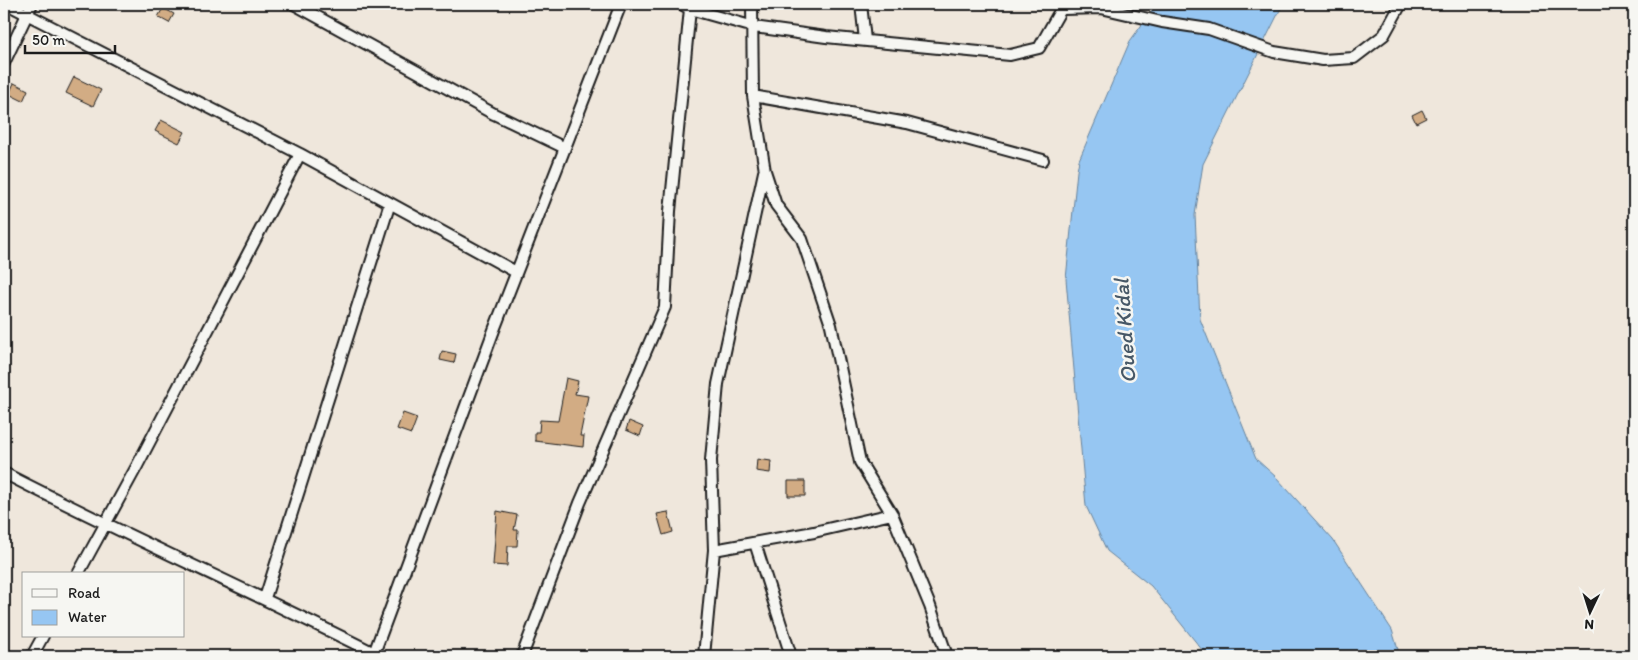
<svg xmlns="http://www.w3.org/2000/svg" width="1638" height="660" viewBox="0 0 1638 660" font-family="Itim,sans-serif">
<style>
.water{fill:#96c6f2;stroke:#65829c}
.building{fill:#d2ac84;stroke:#1c1c1c}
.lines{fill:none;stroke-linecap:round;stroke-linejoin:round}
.minor-casing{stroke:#1c1c1c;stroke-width:14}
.minor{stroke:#f6f6f2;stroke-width:10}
.labels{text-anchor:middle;stroke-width:5;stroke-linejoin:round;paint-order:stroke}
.water-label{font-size:22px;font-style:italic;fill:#475867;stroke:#f6f6f2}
</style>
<rect width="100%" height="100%" fill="#efe7dc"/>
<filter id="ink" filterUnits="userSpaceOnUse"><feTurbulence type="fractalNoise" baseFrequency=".02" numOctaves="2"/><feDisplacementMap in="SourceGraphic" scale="10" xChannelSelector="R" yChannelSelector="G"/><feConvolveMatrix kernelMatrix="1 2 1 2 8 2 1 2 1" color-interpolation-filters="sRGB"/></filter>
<g filter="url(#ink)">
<!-- water -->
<path class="water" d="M 1157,4 L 1283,4 L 1203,164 L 1195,215 L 1200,319 L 1256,459 L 1276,477 L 1333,540 L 1392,630 L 1400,656 L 1207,656 L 1151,586 L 1107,551 L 1086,506 L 1066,279 L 1077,171 L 1079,160 L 1130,41 Z"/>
<!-- building -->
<path class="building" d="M 163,8 L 174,14 L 169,23 L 158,17 Z
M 74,77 L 101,90 L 93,106 L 66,93 Z
M 14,83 L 28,90 L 23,101 L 9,94 Z
M 1422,110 L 1426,118 L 1416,123 L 1412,115 Z
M 161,120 L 185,132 L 179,143 L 155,131 Z
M 442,351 L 456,354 L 454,363 L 440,360 Z
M 566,378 L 578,381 L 575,394 L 588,396 L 580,436 L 584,436 L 583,447 L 535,441 L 535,432 L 539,432 L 540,420 L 558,421 Z
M 403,413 L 417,418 L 411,434 L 397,429 Z
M 629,421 L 643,427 L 640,436 L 626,430 Z
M 757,459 L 771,461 L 770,473 L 756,471 Z
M 788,481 L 805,481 L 805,496 L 788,496 Z
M 497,511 L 517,515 L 514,530 L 518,530 L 517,546 L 508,546 L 507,566 L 493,565 Z
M 668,512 L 673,532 L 663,535 L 657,514 Z"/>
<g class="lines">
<defs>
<path id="minor" d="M 7,4 L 300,154 L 516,272
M 294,4 L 494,114 L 563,147
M 681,4 L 690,9 L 754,27 L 826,37 L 1010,55 L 1039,48 L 1064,4
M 752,4 L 753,96 L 765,171 L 776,205 L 802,239 L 831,325 L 860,462 L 892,514 L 930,606 L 947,656
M 861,4 L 865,40
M 1063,9 L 1101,8 L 1162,22 L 1209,29 L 1274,52 L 1323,60 L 1354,58 L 1384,35 L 1401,4
M 4,63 L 32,4
M 753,96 L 907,123 L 1043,160
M 4,473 C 126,536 251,591 374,653
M 755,543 L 791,656
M 714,550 L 814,532 L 892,514
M 78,574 L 137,466 L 300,154
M 265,598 L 390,203
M 32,656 L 43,636
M 373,656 L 494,330 L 621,4
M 522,656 L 580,503 L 665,307 L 670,211 L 690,9
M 704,656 L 714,550 L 711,460 L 718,384 L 764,172"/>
</defs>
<!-- minor casing -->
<use href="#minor" class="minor-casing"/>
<!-- minor -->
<use href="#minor" class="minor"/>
</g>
</g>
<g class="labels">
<!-- water labels -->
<g class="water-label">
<text transform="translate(1124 331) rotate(-94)" y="8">Oued Kidal</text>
</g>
</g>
<!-- margin -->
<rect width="1638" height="660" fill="none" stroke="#f6f6f2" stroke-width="20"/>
<rect x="10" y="10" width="1618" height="640" fill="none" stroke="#1c1c1c" stroke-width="2" filter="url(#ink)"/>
<!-- legend -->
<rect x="22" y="572" width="162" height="65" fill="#f6f6f2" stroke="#9f9f9c"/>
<rect x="32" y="589" width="25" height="8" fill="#f6f6f2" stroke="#9f9f9c"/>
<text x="68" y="598" font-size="15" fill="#1c1c1c">Road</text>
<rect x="32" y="610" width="25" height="15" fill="#96c6f2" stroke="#9f9f9c"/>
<text x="68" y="622" font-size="15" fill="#1c1c1c">Water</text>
<!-- north arrow -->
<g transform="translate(1590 612) rotate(184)" stroke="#f6f6f2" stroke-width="4" paint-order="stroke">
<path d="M0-4L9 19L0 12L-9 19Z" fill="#1c1c1c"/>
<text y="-8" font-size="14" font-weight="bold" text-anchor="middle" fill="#1c1c1c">N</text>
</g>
<!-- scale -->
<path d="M25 45v8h90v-8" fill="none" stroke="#1c1c1c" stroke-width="2.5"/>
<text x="32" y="45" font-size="15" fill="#1c1c1c" stroke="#f6f6f2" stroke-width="4" paint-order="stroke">50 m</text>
</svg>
